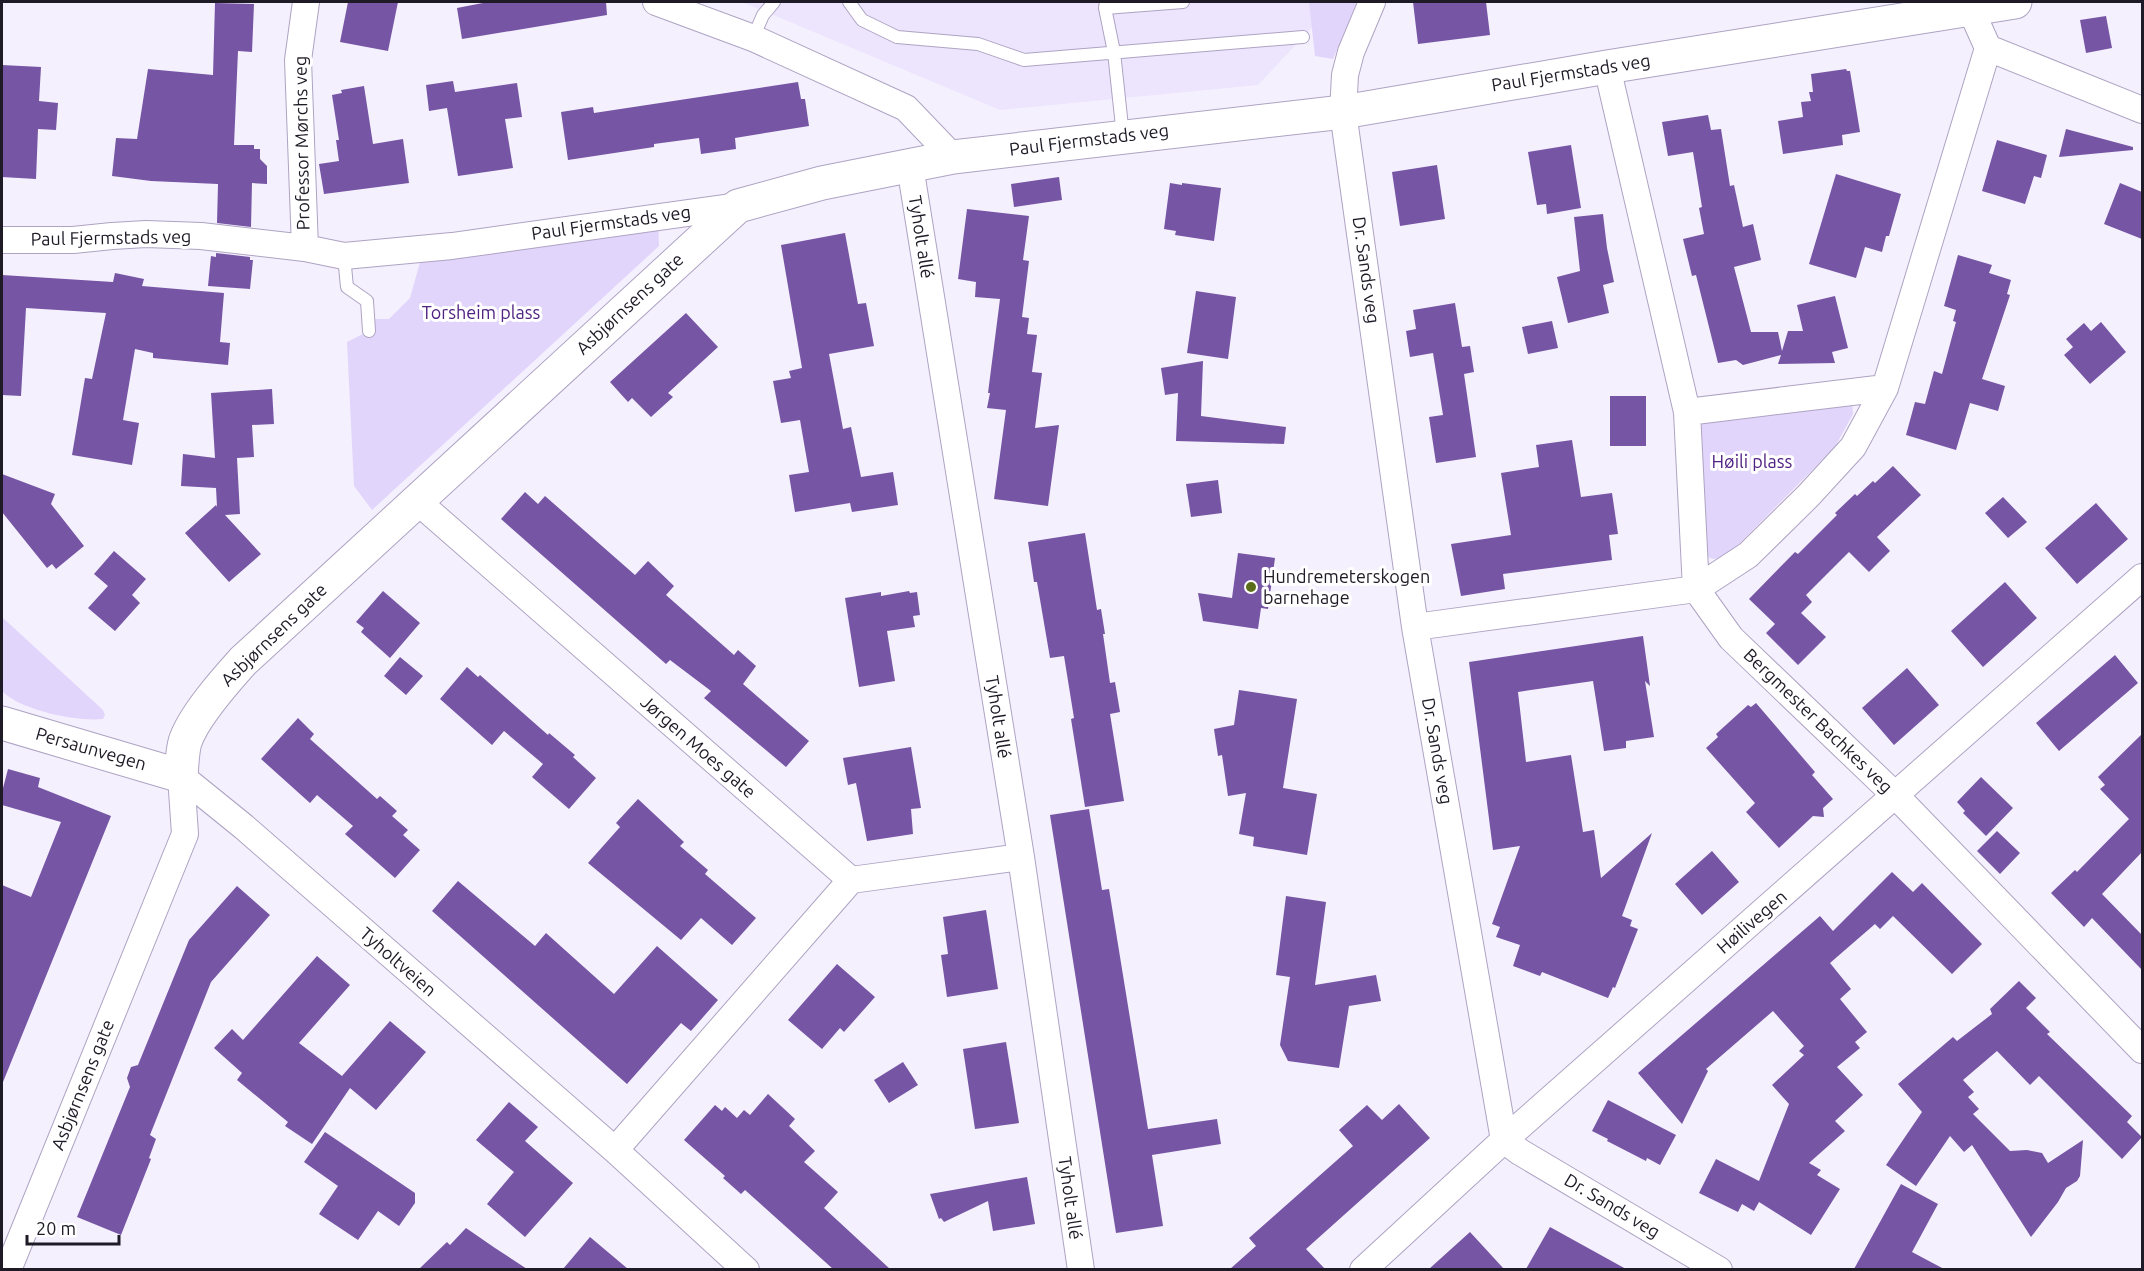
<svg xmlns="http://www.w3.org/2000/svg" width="2144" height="1271" viewBox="0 0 2144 1271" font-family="Ubuntu,sans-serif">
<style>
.built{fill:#ede5fd}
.green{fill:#e2d5fb}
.building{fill:#7555a4}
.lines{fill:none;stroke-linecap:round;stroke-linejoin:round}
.lane-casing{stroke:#aea3c3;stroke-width:14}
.street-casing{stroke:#aea3c3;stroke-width:28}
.secondary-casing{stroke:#aea3c3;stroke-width:35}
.lane{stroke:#fff;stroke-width:12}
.street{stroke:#fff;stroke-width:26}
.secondary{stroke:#fff;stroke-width:33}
.poi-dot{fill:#5c6d1a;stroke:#fff;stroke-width:2}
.labels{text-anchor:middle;stroke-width:6;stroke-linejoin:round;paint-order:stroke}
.street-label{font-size:18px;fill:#1e1a26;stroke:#fff}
.park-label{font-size:18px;fill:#502283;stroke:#fff}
.poi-label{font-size:18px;fill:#1e1a26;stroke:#fff;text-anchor:start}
</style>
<rect width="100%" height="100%" fill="#f5f0fe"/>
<!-- built -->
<path class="built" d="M 742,2 L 1330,2 L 1324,15 L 1258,85 L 1000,110 Z"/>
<!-- green -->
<path class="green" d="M 1309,2 L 1357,2 L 1333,59 L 1315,56 Z
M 658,217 L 659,246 L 372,510 L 354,486 L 347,342 L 369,331 L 368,319 L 389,319 L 410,298 L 424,248 Z
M 1852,402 L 1853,414 L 1835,447 L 1737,546 C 1726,554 1715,567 1703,552 L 1701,425 L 1708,416 Z
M 2,617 L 103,710 L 105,715 L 103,719 C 77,722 20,710 2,691 Z"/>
<!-- building -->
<path class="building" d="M 348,2 L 398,2 L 388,51 L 340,42 Z
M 488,2 L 606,2 L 607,15 L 462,39 L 457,8 Z
M 1413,2 L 1486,2 L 1490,35 L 1418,44 Z
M 215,3 L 254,4 L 252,52 L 238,51 L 234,145 L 254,145 L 254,149 L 260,149 L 260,159 L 267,166 L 267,184 L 252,183 L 251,227 L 217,223 L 218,184 L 151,181 L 112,176 L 116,138 L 137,139 L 148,69 L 213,75 Z
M 2106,16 L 2112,48 L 2086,53 L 2080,20 Z
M 2,65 L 41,67 L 39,101 L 58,103 L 56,130 L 38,129 L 36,179 L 2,177 Z
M 1846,69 L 1847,71 L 1850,71 L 1860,132 L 1842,135 L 1843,145 L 1783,154 L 1778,121 L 1803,117 L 1801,102 L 1811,101 L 1809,92 L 1813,92 L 1811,74 Z
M 453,81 L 455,92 L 517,83 L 522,117 L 505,119 L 513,168 L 458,176 L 447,108 L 429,111 L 426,85 Z
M 798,82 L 801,99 L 805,99 L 809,126 L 735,138 L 736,149 L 701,154 L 699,138 L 654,144 L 654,147 L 568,160 L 561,112 L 593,107 L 594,113 Z
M 364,86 L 373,144 L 403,139 L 409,183 L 324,194 L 319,164 L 339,161 L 336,140 L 339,140 L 332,95 L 342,93 L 341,90 Z
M 1708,115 L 1711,130 L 1721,129 L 1730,186 L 1734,185 L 1743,227 L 1753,224 L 1761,260 L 1734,267 L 1751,332 L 1778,332 L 1782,351 L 1788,331 L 1803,331 L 1797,305 L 1835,296 L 1848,348 L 1832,352 L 1835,363 L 1778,364 L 1781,355 L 1743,365 L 1736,360 L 1718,363 L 1696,275 L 1692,276 L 1683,239 L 1704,234 L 1699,208 L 1702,207 L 1693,152 L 1668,156 L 1662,122 Z
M 2066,129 L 2133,147 L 2133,150 L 2059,157 Z
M 1997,140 L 2047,155 L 2041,178 L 2034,176 L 2025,204 L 1982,191 Z
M 1571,145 L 1581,208 L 1547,214 L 1546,204 L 1537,205 L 1528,152 Z
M 1437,165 L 1445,219 L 1400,226 L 1392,172 Z
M 1836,174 L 1901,194 L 1889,236 L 1886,236 L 1882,252 L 1865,247 L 1856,278 L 1809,264 Z
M 1059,177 L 1062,200 L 1014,207 L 1011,184 Z
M 1170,183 L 1182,185 L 1182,183 L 1221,188 L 1214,241 L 1175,235 L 1176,231 L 1164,229 Z
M 2120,183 L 2142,192 L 2142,239 L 2104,224 Z
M 967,209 L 1029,216 L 1023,260 L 1029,261 L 1022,317 L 1029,318 L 1027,334 L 1037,335 L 1032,372 L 1042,373 L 1035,428 L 1059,425 L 1048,506 L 994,499 L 1006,410 L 987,408 L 990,393 L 988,393 L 1000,299 L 975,297 L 976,282 L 958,279 Z
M 1603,214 L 1607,248 L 1614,282 L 1603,285 L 1609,313 L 1568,323 L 1557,277 L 1580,271 L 1574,217 Z
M 845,233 L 858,304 L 866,303 L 874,346 L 829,354 L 843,429 L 851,427 L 861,477 L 893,472 L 898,505 L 852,512 L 850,503 L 795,512 L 789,475 L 809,472 L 800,420 L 781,423 L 773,381 L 791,378 L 789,371 L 802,368 L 781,245 Z
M 216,253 L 250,257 L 250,260 L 253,260 L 250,289 L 208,286 L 211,256 L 216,257 Z
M 1958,255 L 1992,265 L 1989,273 L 2011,280 L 2007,294 L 2010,295 L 1982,379 L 2005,386 L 1998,411 L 1970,403 L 1956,450 L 1906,435 L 1915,402 L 1925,404 L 1934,371 L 1942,374 L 1956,322 L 1953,321 L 1956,310 L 1944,306 Z
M 115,273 L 144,279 L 142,286 L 224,293 L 220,342 L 230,343 L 228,365 L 153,358 L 153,353 L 135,349 L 123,420 L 139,423 L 132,465 L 72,455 L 85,378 L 92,379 L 106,313 L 26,308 L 21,396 L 2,395 L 2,275 L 113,282 Z
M 1196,291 L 1236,297 L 1228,359 L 1187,353 Z
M 1455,303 L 1462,347 L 1470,346 L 1474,372 L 1464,374 L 1476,457 L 1436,463 L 1429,417 L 1443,415 L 1433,353 L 1410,357 L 1406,331 L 1416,329 L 1413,310 Z
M 686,313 L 718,347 L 668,393 L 673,397 L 651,417 L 632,398 L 628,402 L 610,382 Z
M 1552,321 L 1558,348 L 1528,354 L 1522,327 Z
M 2101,322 L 2126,352 L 2090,384 L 2064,355 L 2073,347 L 2066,339 L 2084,323 L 2091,331 Z
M 1203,361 L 1201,416 L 1286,427 L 1284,444 L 1176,441 L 1178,393 L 1165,395 L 1161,368 Z
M 272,389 L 274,424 L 252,425 L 254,457 L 237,458 L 240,514 L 225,515 L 261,554 L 229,582 L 185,533 L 216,505 L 217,507 L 216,488 L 181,486 L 183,454 L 215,458 L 211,393 Z
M 1610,396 L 1646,396 L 1646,446 L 1610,446 Z
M 1572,440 L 1581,497 L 1612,493 L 1618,534 L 1609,535 L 1612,560 L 1503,574 L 1505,589 L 1461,596 L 1451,544 L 1511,535 L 1501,473 L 1539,467 L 1536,445 Z
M 1893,466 L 1921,495 L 1877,537 L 1890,551 L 1869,572 L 1849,552 L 1806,595 L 1812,602 L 1801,613 L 1826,637 L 1798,665 L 1766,633 L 1775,624 L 1749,599 L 1795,552 L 1798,554 L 1837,515 L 1835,513 L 1855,494 L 1857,496 L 1873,481 L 1875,483 Z
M 2,474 L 55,494 L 51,504 L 84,546 L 56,569 L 52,564 L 47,568 L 2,512 Z
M 1218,480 L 1222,513 L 1191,517 L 1186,484 Z
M 525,492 L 538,504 L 545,496 L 635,575 L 648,561 L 674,586 L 666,595 L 734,655 L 738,650 L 756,666 L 743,684 L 809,741 L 786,767 L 704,698 L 711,691 L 670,660 L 666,664 L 501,519 Z
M 2003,497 L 2027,522 L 2008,538 L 1985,513 Z
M 2096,503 L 2128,539 L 2077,584 L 2045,548 Z
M 1085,533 L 1097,610 L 1101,609 L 1105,634 L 1103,634 L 1110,683 L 1115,682 L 1120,712 L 1110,714 L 1124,801 L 1085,807 L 1071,719 L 1074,718 L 1064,656 L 1050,658 L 1037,582 L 1034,582 L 1028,542 Z
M 114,551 L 146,579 L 132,595 L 140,603 L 115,631 L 88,608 L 108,586 L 94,574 Z
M 1238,553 L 1275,558 L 1268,609 L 1261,608 L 1258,629 L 1203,621 L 1198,593 L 1232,598 Z
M 2005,582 L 2037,618 L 1983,667 L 1951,631 Z
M 383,591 L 420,623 L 390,658 L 361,632 L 364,628 L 356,622 Z
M 909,591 L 910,593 L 917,592 L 920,615 L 913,616 L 915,627 L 887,631 L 895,681 L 859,687 L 845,598 L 881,592 L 881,596 Z
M 1643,636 L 1650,686 L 1645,681 L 1654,737 L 1626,741 L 1626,748 L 1604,751 L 1593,681 L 1518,692 L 1526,762 L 1571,755 L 1583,832 L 1594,830 L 1601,878 L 1652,833 L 1622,916 L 1632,920 L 1630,926 L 1638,929 L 1615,988 L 1613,987 L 1608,998 L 1542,972 L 1540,976 L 1513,966 L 1520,945 L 1496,937 L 1500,927 L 1492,924 L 1520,846 L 1493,850 L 1469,662 Z
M 2115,655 L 2138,683 L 2059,751 L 2036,723 Z
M 400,657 L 423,676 L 406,695 L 384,676 Z
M 467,667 L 478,677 L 480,675 L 548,735 L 549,733 L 575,755 L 573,757 L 596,778 L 569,809 L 532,777 L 543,764 L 504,731 L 492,745 L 440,699 Z
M 1907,668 L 1939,705 L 1894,745 L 1862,708 Z
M 1239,690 L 1297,699 L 1283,788 L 1317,794 L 1307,855 L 1253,846 L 1254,837 L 1239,834 L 1246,793 L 1228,796 L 1222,755 L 1218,756 L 1214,729 L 1234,725 Z
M 1756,703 L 1815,772 L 1812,775 L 1833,799 L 1823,808 L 1824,817 L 1813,816 L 1779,848 L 1746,812 L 1755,803 L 1706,748 L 1718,737 L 1716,734 L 1748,705 L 1751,707 Z
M 298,718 L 314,734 L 310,739 L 377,799 L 380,796 L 397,811 L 392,816 L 408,830 L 403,835 L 420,850 L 395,878 L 345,834 L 353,826 L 317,795 L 310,803 L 261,759 Z
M 2142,734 L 2142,852 L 2102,894 L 2142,935 L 2142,970 L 2092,918 L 2084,927 L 2051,893 L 2075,870 L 2077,872 L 2129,819 L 2100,789 L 2105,785 L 2098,777 Z
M 911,747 L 921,808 L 911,809 L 913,834 L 867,841 L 856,783 L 848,785 L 843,758 Z
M 8,769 L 40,778 L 38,787 L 111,816 L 3,1082 L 2,885 L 31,897 L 61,822 L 2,805 L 2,792 Z
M 1981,777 L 2013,808 L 1986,836 L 1963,813 L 1965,811 L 1957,802 Z
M 638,799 L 684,842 L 680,846 L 708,870 L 705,874 L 756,918 L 732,945 L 701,918 L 681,940 L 588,863 L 620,827 L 616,823 Z
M 1089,809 L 1102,890 L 1109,889 L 1148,1129 L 1217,1119 L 1221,1144 L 1152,1155 L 1163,1226 L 1116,1233 L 1050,815 Z
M 1997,831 L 2020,853 L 2000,874 L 1977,851 Z
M 1712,851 L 1739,882 L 1702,915 L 1675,884 Z
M 1892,872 L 1913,892 L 1922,883 L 1982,944 L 1952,974 L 1893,916 L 1880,929 L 1875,924 L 1830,963 L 1851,989 L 1840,999 L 1867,1032 L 1855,1042 L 1860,1048 L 1837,1067 L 1863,1095 L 1835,1121 L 1845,1131 L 1809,1163 L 1821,1170 L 1817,1175 L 1840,1189 L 1811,1235 L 1759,1202 L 1754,1211 L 1742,1204 L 1738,1212 L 1699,1193 L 1716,1159 L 1759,1181 L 1789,1104 L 1772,1085 L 1804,1055 L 1799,1051 L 1804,1046 L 1773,1011 L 1706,1069 L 1708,1071 L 1682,1124 L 1638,1073 L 1820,916 L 1833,931 Z
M 458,881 L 535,946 L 546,933 L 614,994 L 657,946 L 718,1000 L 691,1031 L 681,1023 L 627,1084 L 432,911 Z
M 237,886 L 270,915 L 211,982 L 150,1135 L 156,1139 L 149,1158 L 151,1159 L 121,1235 L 77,1217 L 130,1087 L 127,1078 L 131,1067 L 138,1065 L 189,940 Z
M 1286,896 L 1326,902 L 1315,985 L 1376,975 L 1381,1001 L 1349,1006 L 1339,1068 L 1288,1061 L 1280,1045 L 1290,977 L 1276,975 Z
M 986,910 L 998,989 L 947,997 L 941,955 L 948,954 L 943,917 Z
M 317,956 L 350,985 L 299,1043 L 342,1076 L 390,1021 L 426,1052 L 376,1110 L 350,1088 L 312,1144 L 285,1126 L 288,1122 L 237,1080 L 242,1073 L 214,1048 L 232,1029 L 243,1040 Z
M 837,964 L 875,997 L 844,1032 L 840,1028 L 822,1049 L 788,1020 Z
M 2019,981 L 2036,998 L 2026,1008 L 2050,1032 L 2047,1034 L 2132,1116 L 2127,1122 L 2142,1137 L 2122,1159 L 2039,1076 L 2030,1085 L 1997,1051 L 1963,1080 L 1974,1092 L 1968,1097 L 1979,1109 L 1973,1114 L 2010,1151 L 2027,1150 L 2042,1153 L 2048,1163 L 2083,1140 L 2080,1176 L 2077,1181 L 2066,1188 L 2058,1202 L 2031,1237 L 1972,1145 L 1964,1152 L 1950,1136 L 1916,1186 L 1886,1165 L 1922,1112 L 1898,1084 L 1953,1037 L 1957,1041 L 1992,1014 L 1990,1009 Z
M 1006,1042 L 1019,1123 L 975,1129 L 963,1049 Z
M 903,1062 L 918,1085 L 889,1103 L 874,1080 Z
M 768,1094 L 795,1119 L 789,1126 L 815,1151 L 804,1162 L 838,1192 L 824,1208 L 890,1269 L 833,1269 L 745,1190 L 741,1194 L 723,1178 L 725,1176 L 684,1140 L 715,1105 L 722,1111 L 725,1107 L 737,1118 L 744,1110 L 750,1115 Z
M 1608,1100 L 1676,1135 L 1660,1165 L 1647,1158 L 1646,1161 L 1607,1141 L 1608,1139 L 1592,1131 Z
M 509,1102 L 538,1127 L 525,1141 L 573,1183 L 525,1237 L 487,1204 L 514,1172 L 476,1140 Z
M 1399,1104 L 1430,1138 L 1306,1249 L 1325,1269 L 1230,1269 L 1256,1246 L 1249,1238 L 1353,1146 L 1339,1130 L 1367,1105 L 1382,1120 Z
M 325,1132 L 415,1193 L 415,1203 L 399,1226 L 378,1211 L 358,1240 L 319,1214 L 338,1186 L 304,1162 Z
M 1027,1177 L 1035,1224 L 993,1231 L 988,1201 L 944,1222 L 941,1218 L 939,1219 L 930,1194 Z
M 1901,1184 L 1938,1204 L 1912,1252 L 1944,1269 L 1854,1269 Z
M 1550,1227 L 1626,1269 L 1526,1269 Z
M 466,1228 L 495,1248 L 527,1269 L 419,1269 L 447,1242 L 450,1245 Z
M 1470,1232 L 1504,1269 L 1429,1269 Z
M 590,1237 L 628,1269 L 563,1269 Z"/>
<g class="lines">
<defs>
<path id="lane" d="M 849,2 L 862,20 L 897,37 L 978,44 L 1024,60 L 1303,37
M 1106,2 L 1105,8 L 1114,52 L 1123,136
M 1105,8 L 1183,2
M 753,38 L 763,15 L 774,2
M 344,256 L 347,287 L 367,301 L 369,331"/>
<path id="street" d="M 656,2 L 753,38 L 906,108 L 953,157
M 1372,2 L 1351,52 L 1345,75 L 1343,112 L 1415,627 L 1504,1140 L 1520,1152 L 1719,1270
M 1971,10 L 1988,48 L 2142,110
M 1607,67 L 1687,412 L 1696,589
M 910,166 L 1021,857 L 1081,1270
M 2,240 L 73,240 L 112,236 L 146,234 L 201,236 L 305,248 L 344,256 L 452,246 L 738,206
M 305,248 L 298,60 L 306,2
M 1687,412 L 1885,388
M 417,501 L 851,880 L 1021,857
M 1696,589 L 1748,555 L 1808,496 L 1853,447 L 1885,388 L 1988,48
M 1415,627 L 1696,589 L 1731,638 L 1896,796 L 2142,1050
M 181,776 L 244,827 L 615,1150 L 746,1270
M 615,1150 L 851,880
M 8,1270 L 185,834 L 181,776
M 1363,1270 L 1504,1140 L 2142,577"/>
<path id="secondary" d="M 2,723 L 181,776 C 182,765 182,753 185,742 C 193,717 225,681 243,661 L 738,206 L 822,183 L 953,157 L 1343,112 L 1607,67 L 2015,2"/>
</defs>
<!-- lane casing -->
<use href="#lane" class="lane-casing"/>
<!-- street casing -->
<use href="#street" class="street-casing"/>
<!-- secondary casing -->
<use href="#secondary" class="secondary-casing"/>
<!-- lane -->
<use href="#lane" class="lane"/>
<!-- street -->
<use href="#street" class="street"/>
<!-- secondary -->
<use href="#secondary" class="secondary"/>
</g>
<!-- markers -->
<circle class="poi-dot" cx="1251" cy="587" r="6"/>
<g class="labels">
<!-- street labels -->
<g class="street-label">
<text transform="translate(1571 73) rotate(-9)" y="6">Paul Fjermstads veg</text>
<text transform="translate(1089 140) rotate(-7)" y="6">Paul Fjermstads veg</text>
<text transform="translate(302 143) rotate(-91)" y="6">Professor Mørchs veg</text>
<text transform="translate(611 223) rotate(-8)" y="6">Paul Fjermstads veg</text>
<text transform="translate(921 237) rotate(81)" y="6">Tyholt allé</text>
<text transform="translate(111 238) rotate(-1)" y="6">Paul Fjermstads veg</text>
<text transform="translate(1366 270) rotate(82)" y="6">Dr. Sands veg</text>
<text transform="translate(630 304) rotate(-43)" y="6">Asbjørnsens gate</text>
<text transform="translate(274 635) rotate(-44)" y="6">Asbjørnsens gate</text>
<text transform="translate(998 717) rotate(81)" y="6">Tyholt allé</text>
<text transform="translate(1818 721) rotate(44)" y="6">Bergmester Bachkes veg</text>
<text transform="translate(698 747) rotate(41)" y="6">Jørgen Moes gate</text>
<text transform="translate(91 749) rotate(16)" y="6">Persaunvegen</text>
<text transform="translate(1437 751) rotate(80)" y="6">Dr. Sands veg</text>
<text transform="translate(1752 922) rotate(-41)" y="6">Høilivegen</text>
<text transform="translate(398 962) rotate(41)" y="6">Tyholtveien</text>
<text transform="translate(83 1085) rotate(-68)" y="6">Asbjørnsens gate</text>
<text transform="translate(1070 1198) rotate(82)" y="6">Tyholt allé</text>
<text transform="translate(1612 1206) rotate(31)" y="6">Dr. Sands veg</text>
</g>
<!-- park labels -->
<g class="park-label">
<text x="481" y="319">Torsheim plass</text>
<text x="1752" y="468">Høili plass</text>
</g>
<!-- poi labels -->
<g class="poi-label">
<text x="1263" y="583">Hundremeterskogen<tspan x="1263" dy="21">barnehage</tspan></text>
</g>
</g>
<!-- border -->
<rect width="2144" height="1271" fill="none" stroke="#1e1a26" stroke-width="6"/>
<!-- scale -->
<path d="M27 1235v9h92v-9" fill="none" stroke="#1e1a26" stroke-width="3"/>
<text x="36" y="1235" font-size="18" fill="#1e1a26" stroke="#ffffff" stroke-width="4.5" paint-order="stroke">20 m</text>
</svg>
